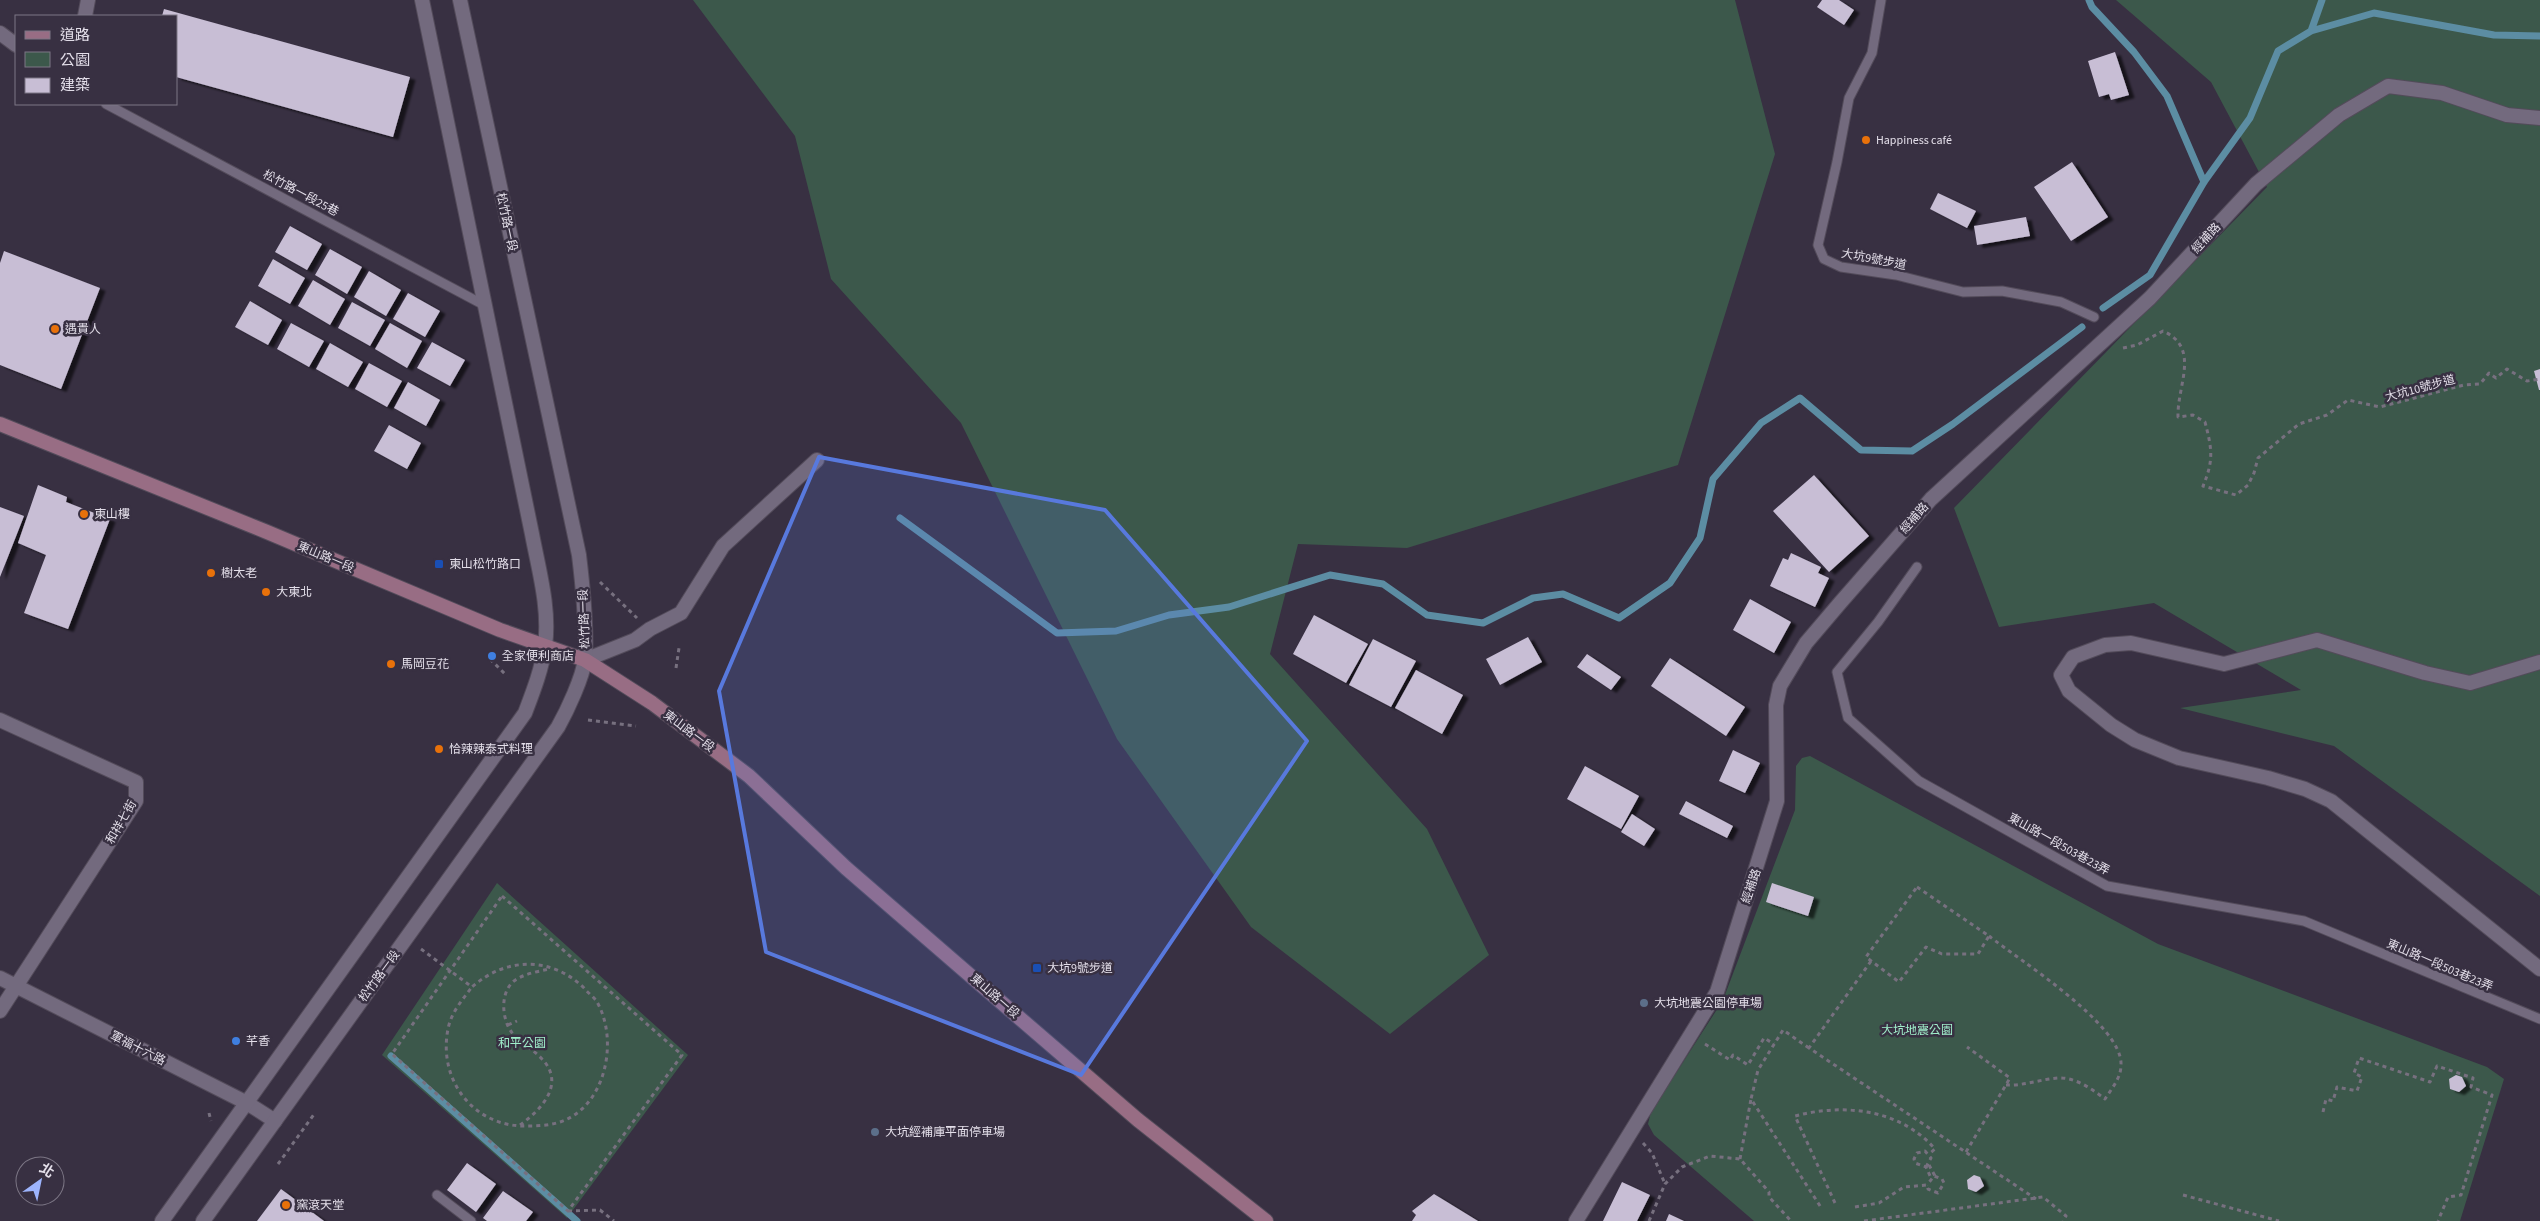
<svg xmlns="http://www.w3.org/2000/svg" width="2540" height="1221" viewBox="0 0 2540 1221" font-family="'Source Sans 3','Noto Sans TC',sans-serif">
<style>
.green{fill:#3c584b}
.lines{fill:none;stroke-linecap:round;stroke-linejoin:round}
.stream{stroke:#5c8da3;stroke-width:7}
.building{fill:#c8bed5;filter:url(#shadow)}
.service-casing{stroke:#534b5a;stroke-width:11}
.minor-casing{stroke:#534b5a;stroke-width:16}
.tertiary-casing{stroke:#534b5a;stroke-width:16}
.secondary-casing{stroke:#534b5a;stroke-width:16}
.path{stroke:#77707f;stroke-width:3;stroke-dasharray:4 4;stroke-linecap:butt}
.service{stroke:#736a7e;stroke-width:9}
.minor{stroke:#736a7e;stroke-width:14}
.tertiary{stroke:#736a7e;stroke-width:14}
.secondary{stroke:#986d84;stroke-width:14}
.marked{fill:#5879dd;fill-opacity:0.2;stroke:#5879dd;stroke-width:4;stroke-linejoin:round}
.food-dot{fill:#e8710a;stroke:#383042;stroke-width:2}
.transit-dot{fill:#1a4fb4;stroke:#383042;stroke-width:2}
.shop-dot{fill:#3f7fe0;stroke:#383042;stroke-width:2}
.service-dot{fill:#5c6f8a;stroke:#383042;stroke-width:2}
.labels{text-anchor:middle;stroke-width:5;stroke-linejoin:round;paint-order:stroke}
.poi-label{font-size:12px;fill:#e3dee9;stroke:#383042;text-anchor:start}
.street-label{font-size:12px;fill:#e3dee9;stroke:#383042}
.park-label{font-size:12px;fill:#a0efcb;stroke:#383042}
</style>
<defs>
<filter id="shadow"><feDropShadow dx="5.5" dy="3" stdDeviation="1" flood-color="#0009"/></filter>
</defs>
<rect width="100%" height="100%" fill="#383042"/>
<!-- green -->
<path class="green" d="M 693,0 L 1735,0 L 1775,154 L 1678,465 L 1407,548 L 1298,544 L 1270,654 L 1427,829 L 1489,955 L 1390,1034 L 1251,927 L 1117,739 L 961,423 L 831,279 L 795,136 Z
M 2116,0 L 2540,0 L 2540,896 L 2334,746 L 2180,708 L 2301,690 L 2154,603 L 1999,627 L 1954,508 L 2267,187 L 2211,82 Z
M 1810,756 L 2158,944 L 2487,1067 L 2504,1079 L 2460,1221 L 1754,1221 L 1654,1135 L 1648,1124 L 1651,1112 L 1723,1000 L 1795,810 L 1796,766 L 1802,758 Z
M 497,883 L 688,1055 L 567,1218 L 382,1055 Z"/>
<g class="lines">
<!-- stream -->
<path class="stream" d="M 2089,0 L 2092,7 L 2134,52 L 2167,96 L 2204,182
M 2311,31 L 2322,0
M 2103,308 L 2150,275 L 2204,182 L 2250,118 L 2278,51 L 2311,31 L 2374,13 L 2494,35 L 2540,36
M 900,518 L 1057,633 L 1116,631 L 1169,615 L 1229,607 L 1330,575 L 1383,584 L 1427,615 L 1483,623 L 1533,598 L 1563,594 L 1619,618 L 1670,583 L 1700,538 L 1713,479 L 1761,423 L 1800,398 L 1861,450 L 1912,451 L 1953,424 L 2082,327
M 391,1056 L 577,1221"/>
</g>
<!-- building -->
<path class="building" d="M 1822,0 L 1839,0 L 1854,10 L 1844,25 L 1817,7 Z
M 164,9 L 410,77 L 393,137 L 176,77 L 176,16 L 162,16 Z
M 2115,52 L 2129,95 L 2111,100 L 2109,94 L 2099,97 L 2088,61 Z
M 2072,162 L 2108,217 L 2071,241 L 2034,187 Z
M 1938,193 L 1976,211 L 1967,228 L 1930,209 Z
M 2026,217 L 2030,236 L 1977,245 L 1974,226 Z
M 290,226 L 322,244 L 307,270 L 275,252 Z
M 330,249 L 362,267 L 347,294 L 315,275 Z
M 4,251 L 100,288 L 61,389 L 0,365 L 0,263 Z
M 273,259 L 305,278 L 290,304 L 258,286 Z
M 369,271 L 401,290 L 386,316 L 354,297 Z
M 313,280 L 345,299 L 330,325 L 298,306 Z
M 408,293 L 440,311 L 425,337 L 393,319 Z
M 250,301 L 282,320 L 268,345 L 235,327 Z
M 352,302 L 385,320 L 370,346 L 338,328 Z
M 291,323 L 324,341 L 309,367 L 277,349 Z
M 390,323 L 422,341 L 407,368 L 375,349 Z
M 432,342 L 465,360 L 450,386 L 417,368 Z
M 330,343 L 363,362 L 348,387 L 316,369 Z
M 369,363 L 402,381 L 387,407 L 355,389 Z
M 2540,369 L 2540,390 L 2539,390 L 2534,371 Z
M 408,382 L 440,400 L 426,426 L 394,408 Z
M 389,425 L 421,443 L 407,469 L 374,451 Z
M 1814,475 L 1869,536 L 1829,572 L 1773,511 Z
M 38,485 L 67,497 L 66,502 L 110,519 L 68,629 L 24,613 L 46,555 L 18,543 Z
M 0,507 L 24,516 L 0,577 Z
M 1791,553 L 1821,567 L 1818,573 L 1829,578 L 1815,607 L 1770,586 L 1783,558 L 1788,560 Z
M 1750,599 L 1791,622 L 1774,653 L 1733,630 Z
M 1314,615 L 1368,644 L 1346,683 L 1293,654 Z
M 1528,637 L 1542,662 L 1500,685 L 1486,659 Z
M 1373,639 L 1416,661 L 1391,707 L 1349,685 Z
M 1587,654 L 1621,677 L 1611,690 L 1577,667 Z
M 1670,658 L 1745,707 L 1726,736 L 1651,686 Z
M 1416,670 L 1463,695 L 1442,734 L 1395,708 Z
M 1733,750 L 1760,763 L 1745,793 L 1719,781 Z
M 1585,766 L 1639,796 L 1621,829 L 1567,799 Z
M 1686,801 L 1733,826 L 1727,838 L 1679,814 Z
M 1632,814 L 1655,829 L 1644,846 L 1621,832 Z
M 1772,883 L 1814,897 L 1808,916 L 1766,902 Z
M 2456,1075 L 2462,1077 L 2466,1086 L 2459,1092 L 2450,1089 L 2449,1079 Z
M 467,1163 L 496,1184 L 476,1212 L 447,1190 Z
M 1974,1175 L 1980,1177 L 1984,1186 L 1976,1192 L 1968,1189 L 1967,1180 Z
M 1622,1182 L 1650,1195 L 1637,1221 L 1603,1221 Z
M 281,1189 L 324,1221 L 257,1221 Z
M 503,1191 L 533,1212 L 526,1221 L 487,1221 L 483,1218 Z
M 1434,1194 L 1478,1221 L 1412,1221 L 1416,1215 L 1412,1211 Z
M 1669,1214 L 1684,1221 L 1666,1221 Z"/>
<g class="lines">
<defs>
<path id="service" d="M 1881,0 L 1872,53 L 1849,98 L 1837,162 L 1818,245 L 1824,259 L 1841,267 L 1896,275 L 1963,292 L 2002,291 L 2061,302 L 2094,317
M 106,104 L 484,305
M 1917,567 L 1878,622 L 1837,672 L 1848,718 L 1919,781 L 2107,886 L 2304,921 L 2540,1019
M 437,1195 L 471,1221"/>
<path id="minor" d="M 85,16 L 88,0
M 0,33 L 16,45
M 585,660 L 635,640 L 650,629 L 681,613 L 723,546 L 817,460
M 2540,662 L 2470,683 L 2425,673 L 2317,640 L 2224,664 L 2131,643 L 2105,645 L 2073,657 L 2061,675 L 2069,691 L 2111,725 L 2135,740 L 2179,758 L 2268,778 L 2305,789 L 2331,801 L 2540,969
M 0,720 L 136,782 L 136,801 L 0,1011
M 0,978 L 247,1103 L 275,1121
M 1576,1221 L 1717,992 L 1777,801 L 1776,705 L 1780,686 L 1806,643 L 1840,603 L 1931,499 L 2150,298 L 2256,184 L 2339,115 L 2388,86 L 2442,93 L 2507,115 L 2540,118"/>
<path id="tertiary" d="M 162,1221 L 525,713 C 533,692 542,669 545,646 C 550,609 539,571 532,534 L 422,0
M 203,1221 L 558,727 C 567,711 583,677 585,659 C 587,625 583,588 579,555 L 460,0"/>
<path id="secondary" d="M 0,424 L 267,532 L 500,630 L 585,660 L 652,703 L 749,776 L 846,868 L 980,984 L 1138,1120 L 1266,1221"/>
</defs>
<!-- service casing -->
<use href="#service" class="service-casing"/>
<!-- minor casing -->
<use href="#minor" class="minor-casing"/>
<!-- tertiary casing -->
<use href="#tertiary" class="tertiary-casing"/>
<!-- secondary casing -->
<use href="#secondary" class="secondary-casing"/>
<!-- path -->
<path class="path" d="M 2123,348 L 2137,345 L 2163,331 C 2201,348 2177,385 2178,417 L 2193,415 L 2205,422 C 2212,449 2214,460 2203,486 L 2236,495 L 2248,485 L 2254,473 L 2258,458 L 2299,424 L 2327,415 L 2348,400 L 2380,407 L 2464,385 L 2480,384 L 2489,373 L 2496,378 L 2507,369 L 2527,381 L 2540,379
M 600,582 L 637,618
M 490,659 L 507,676
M 676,668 L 679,648
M 588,720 L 636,726
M 1917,887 L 1989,936 L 1978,954 L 1942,954 L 1926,947 L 1899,982 L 1866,957 Z
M 502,896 L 682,1055 L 568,1211 L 392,1054 Z
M 1989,936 C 2019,960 2123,1025 2121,1065 C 2121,1078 2112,1088 2105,1099 C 2092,1089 2075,1077 2058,1078 C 2041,1079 2024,1086 2006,1085
M 421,949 L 472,987 C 506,957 551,956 584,988 C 588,993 594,997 597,1002 C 619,1040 606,1107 560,1122 C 548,1126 535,1126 523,1126 C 472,1125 438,1079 448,1029 C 451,1013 462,1000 472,987
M 1871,961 L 1809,1048 L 2036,1199
M 508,1025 L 517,1021
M 1705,1044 L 1730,1060 L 1733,1055 L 1748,1065 L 1764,1038 L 1774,1044
M 1809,1048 L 1783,1030 L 1758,1070 L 1751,1099 L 1822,1209
M 2323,1112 L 2326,1099 L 2333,1101 L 2337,1087 L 2357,1091 L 2362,1077 L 2354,1073 L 2359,1058 L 2430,1082 L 2437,1066 L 2473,1078 L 2471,1087 L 2492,1095 L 2461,1195 L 2448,1197 L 2438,1221
M 209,1113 L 211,1121
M 520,1125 C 541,1110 566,1084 542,1059 C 533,1049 521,1044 513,1034 C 501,1020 499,989 517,979 C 527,973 540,971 550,969
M 1643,1143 L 1652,1153 L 1665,1184
M 1966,1152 L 2010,1078 L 1967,1047
M 1740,1159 L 1751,1099
M 278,1164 L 315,1113
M 1929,1165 L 1935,1176
M 1926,1167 L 1931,1158 L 1925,1151 L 1917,1153 L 1914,1159 L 1915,1163 L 1926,1167 L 1931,1178
M 2183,1195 L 2279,1221
M 1835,1203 L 1795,1116 C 1844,1103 1900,1109 1935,1149 L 1929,1154
M 1855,1207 L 1879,1203 L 1904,1187 L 1927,1185 L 1928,1189 L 1938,1193 L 1944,1183 L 1942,1179 L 1934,1176 L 1927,1185
M 568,1211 L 600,1210 L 614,1221
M 1649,1221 L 1665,1184 L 1682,1167 L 1710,1156 L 1740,1159 L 1769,1192 L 1769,1197 L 1791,1221
M 1864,1221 L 2043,1197 L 2066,1216 L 2063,1221"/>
<!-- service -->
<use href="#service" class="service"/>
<!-- minor -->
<use href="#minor" class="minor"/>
<!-- tertiary -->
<use href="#tertiary" class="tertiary"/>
<!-- secondary -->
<use href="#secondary" class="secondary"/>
</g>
<!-- marked area -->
<path class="marked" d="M 819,457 L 1105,510 L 1307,741 L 1081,1075 L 766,952 L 719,691 Z"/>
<!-- markers -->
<g class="food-dot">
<circle cx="1866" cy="140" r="5"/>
<circle cx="55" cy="329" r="5"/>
<circle cx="84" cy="514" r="5"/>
<circle cx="211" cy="573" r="5"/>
<circle cx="266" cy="592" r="5"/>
<circle cx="391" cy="664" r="5"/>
<circle cx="439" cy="749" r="5"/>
<circle cx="286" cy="1205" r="5"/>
</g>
<g class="transit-dot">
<rect x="434" y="559" width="10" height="10" rx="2.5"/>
<rect x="1032" y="963" width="10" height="10" rx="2.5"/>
</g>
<g class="shop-dot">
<circle cx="492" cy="656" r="5"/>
<circle cx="236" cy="1041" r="5"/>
</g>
<g class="service-dot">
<circle cx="1644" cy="1003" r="5"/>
<circle cx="875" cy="1132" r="5"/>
</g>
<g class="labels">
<!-- poi labels -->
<g class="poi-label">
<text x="1876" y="144">Happiness café</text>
<text x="65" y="333">遇貴人</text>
<text x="94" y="518">東山樓</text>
<text x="449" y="568">東山松竹路口</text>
<text x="221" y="577">樹太老</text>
<text x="276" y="596">大東北</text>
<text x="502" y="660">全家便利商店</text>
<text x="401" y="668">馬岡豆花</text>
<text x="449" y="753">恰辣辣泰式料理</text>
<text x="1047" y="972">大坑9號步道</text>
<text x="1654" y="1007">大坑地震公園停車場</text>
<text x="246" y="1045">芊香</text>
<text x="885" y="1136">大坑經補庫平面停車場</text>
<text x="296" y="1209">窯滾天堂</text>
</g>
<!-- street labels -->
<g class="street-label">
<text transform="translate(301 193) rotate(28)" y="4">松竹路一段25巷</text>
<text transform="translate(507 222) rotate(78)" y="4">松竹路一段</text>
<text transform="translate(2206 238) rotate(-47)" y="4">經補路</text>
<text transform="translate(1874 259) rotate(11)" y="4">大坑9號步道</text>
<text transform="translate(2420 388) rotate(-15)" y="4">大坑10號步道</text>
<text transform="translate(1914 518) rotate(-49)" y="4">經補路</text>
<text transform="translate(326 557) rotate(23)" y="4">東山路一段</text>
<text transform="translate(584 619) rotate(-92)" y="4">松竹路一段</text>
<text transform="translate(689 731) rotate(37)" y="4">東山路一段</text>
<text transform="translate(121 822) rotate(-60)" y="4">和祥七街</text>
<text transform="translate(2059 844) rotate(29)" y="4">東山路一段503巷23弄</text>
<text transform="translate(1751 886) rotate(-71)" y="4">經補路</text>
<text transform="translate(2440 965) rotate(23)" y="4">東山路一段503巷23弄</text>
<text transform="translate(379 976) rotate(-54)" y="4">松竹路一段</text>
<text transform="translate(995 996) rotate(41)" y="4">東山路一段</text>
<text transform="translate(138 1048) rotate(27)" y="4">軍福十六路</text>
</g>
<!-- park labels -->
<g class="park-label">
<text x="1917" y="1034">大坑地震公園</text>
<text x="522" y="1047">和平公園</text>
</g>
</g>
<!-- legend -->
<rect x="15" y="15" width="162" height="90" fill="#383042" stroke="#7c7685"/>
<rect x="25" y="31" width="25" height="8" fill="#986d84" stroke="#7c7685"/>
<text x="60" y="40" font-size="15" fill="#e3dee9">道路</text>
<rect x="25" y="52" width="25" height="15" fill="#3c584b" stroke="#7c7685"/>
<text x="60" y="65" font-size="15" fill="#e3dee9">公園</text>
<rect x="25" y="78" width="25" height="15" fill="#c8bed5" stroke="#7c7685"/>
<text x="60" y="90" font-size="15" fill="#e3dee9">建築</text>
<!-- north arrow -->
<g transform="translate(40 1181) rotate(33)"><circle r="24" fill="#383042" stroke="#7c7685"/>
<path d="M0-4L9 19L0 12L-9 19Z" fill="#9db4fd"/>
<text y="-8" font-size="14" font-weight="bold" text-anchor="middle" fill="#e3dee9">北</text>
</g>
</svg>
